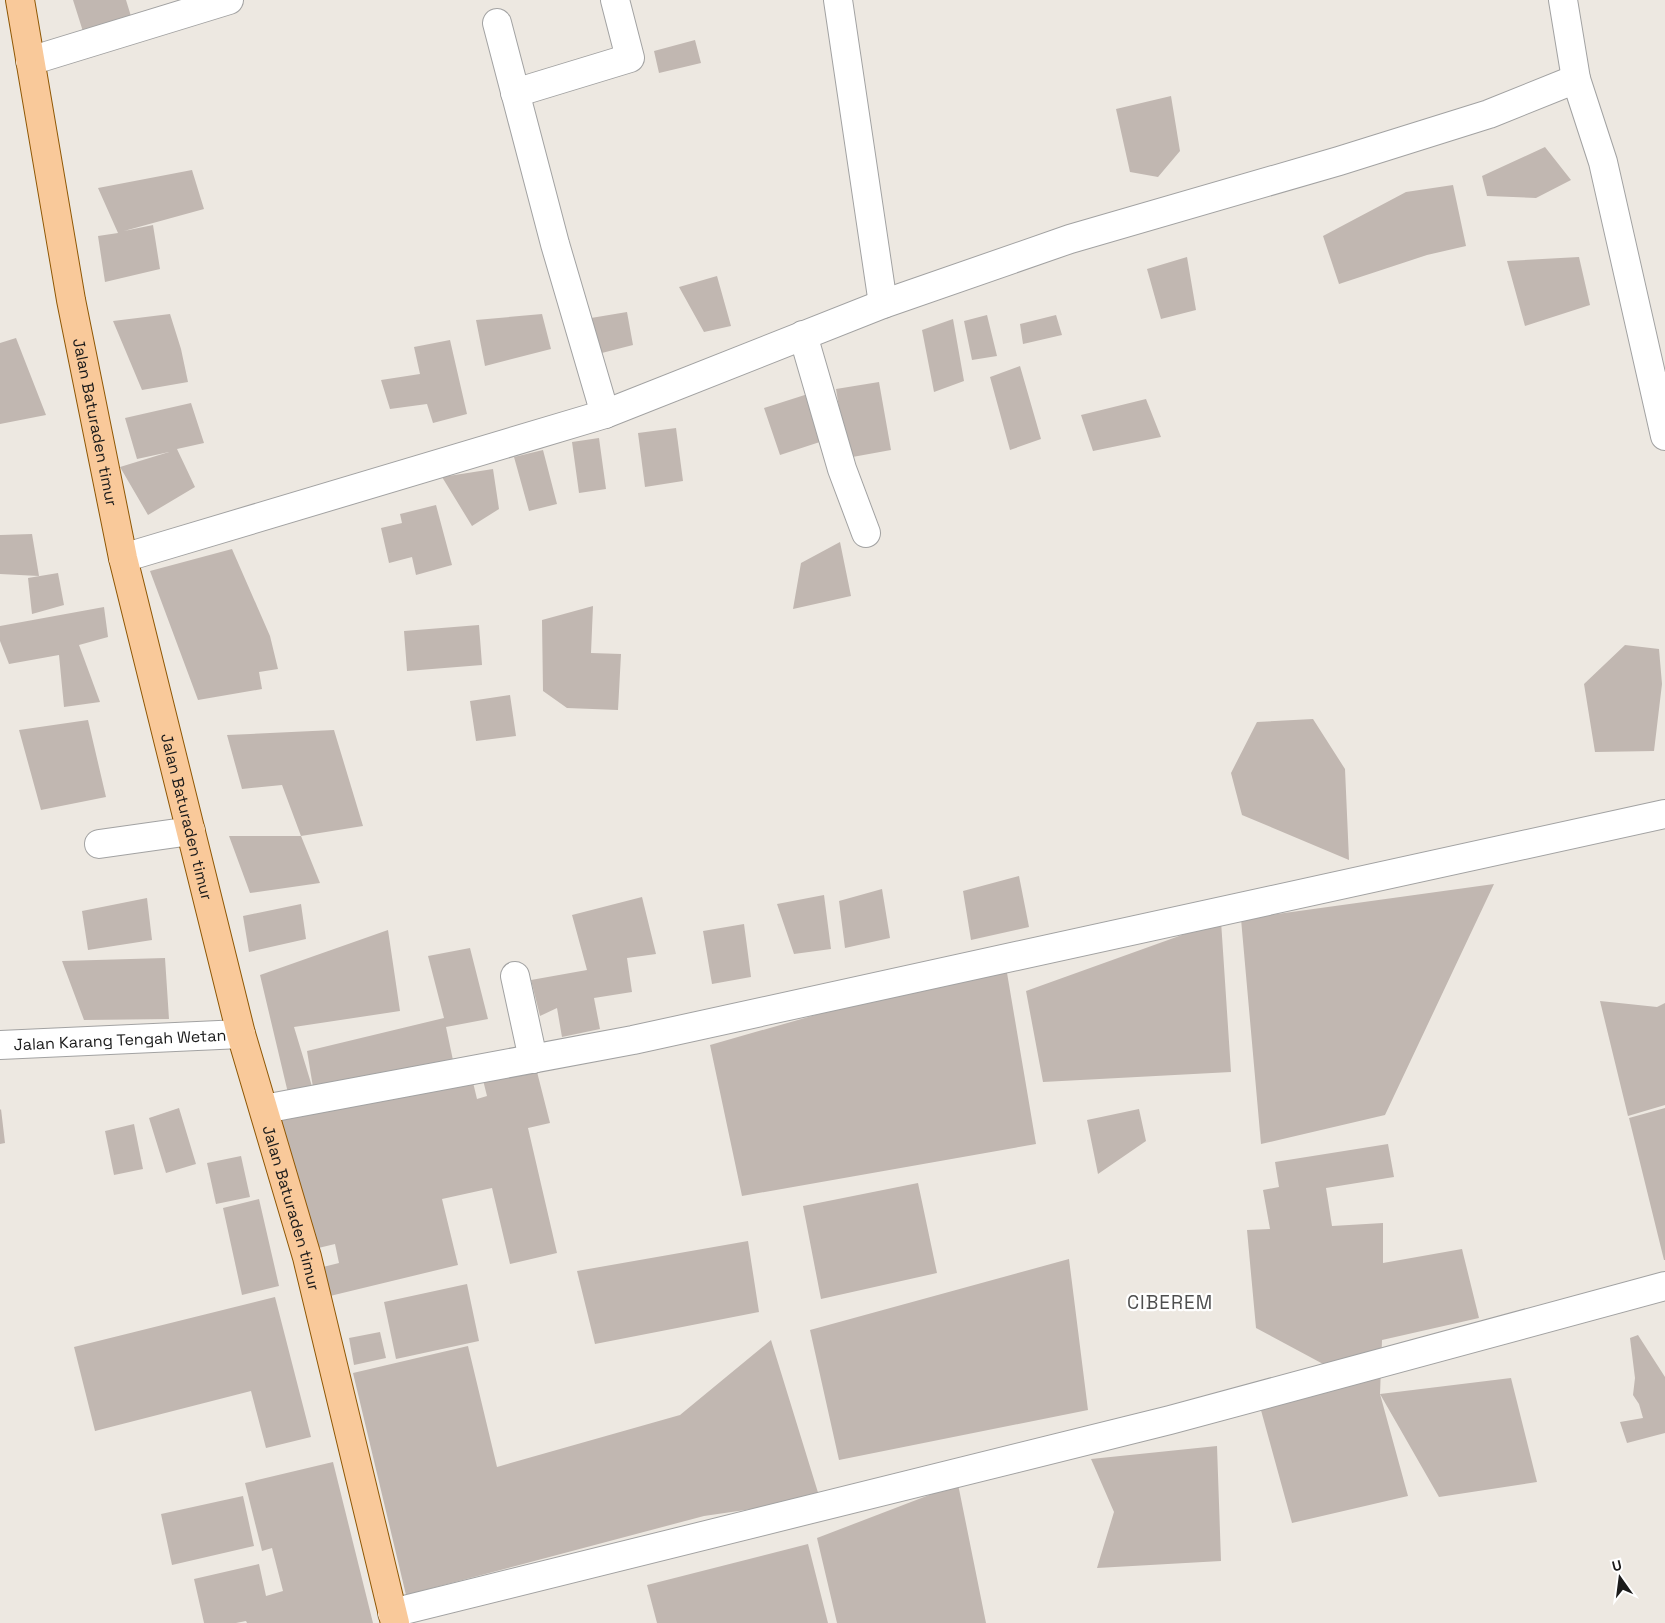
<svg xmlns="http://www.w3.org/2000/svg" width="1665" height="1623" viewBox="0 0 1665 1623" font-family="'Space Grotesk',sans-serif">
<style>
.building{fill:#c1b7b1}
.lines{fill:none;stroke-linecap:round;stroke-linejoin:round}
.minor-casing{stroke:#a2a2a2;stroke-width:30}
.primary-casing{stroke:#8f5704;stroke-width:30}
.minor{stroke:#fff;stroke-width:28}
.primary{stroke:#f9c99a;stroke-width:28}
.labels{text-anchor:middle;stroke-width:4.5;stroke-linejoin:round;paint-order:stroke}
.street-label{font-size:16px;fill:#1b1b1b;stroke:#fff}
.quarter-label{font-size:19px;letter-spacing:1px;fill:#4e4e4e;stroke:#fff}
</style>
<rect width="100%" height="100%" fill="#ede8e1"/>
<!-- building -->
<path class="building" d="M 73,0 L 126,0 L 134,26 L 86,41 Z
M 695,40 L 701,63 L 659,73 L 654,51 Z
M 1171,96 L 1180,151 L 1158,177 L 1130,172 L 1116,109 Z
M 1545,147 L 1571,180 L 1536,198 L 1487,196 L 1482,176 Z
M 192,170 L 204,209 L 124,231 L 153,225 L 160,269 L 105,282 L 98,236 L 118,233 L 98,188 Z
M 1453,185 L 1466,246 L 1427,255 L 1339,284 L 1323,236 L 1406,192 Z
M 1187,257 L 1196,310 L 1161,319 L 1147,269 Z
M 1579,257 L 1590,305 L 1525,326 L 1507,261 Z
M 717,276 L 731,326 L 704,332 L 679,287 Z
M 627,312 L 633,345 L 594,355 L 585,319 Z
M 170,314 L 181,349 L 188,382 L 142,390 L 113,321 Z
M 542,314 L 551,349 L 485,366 L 476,320 Z
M 987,315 L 997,356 L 972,360 L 964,321 Z
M 1056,315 L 1062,335 L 1023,344 L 1020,324 Z
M 953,319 L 964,381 L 934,392 L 922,330 Z
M 16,338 L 46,415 L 0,424 L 0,343 Z
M 450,340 L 467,414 L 433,423 L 427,404 L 390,409 L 381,380 L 420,374 L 414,347 Z
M 1020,366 L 1041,439 L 1010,450 L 990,377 Z
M 879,382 L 891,450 L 847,458 L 836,389 Z
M 811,393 L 826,440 L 780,455 L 764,408 Z
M 1146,399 L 1161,437 L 1093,451 L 1081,415 Z
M 191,403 L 204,443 L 177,449 L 195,487 L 148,515 L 120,467 L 169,452 L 137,459 L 125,418 Z
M 676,428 L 683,481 L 645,487 L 638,433 Z
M 599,438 L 606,489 L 579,493 L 572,442 Z
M 543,450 L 557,504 L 529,511 L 514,457 Z
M 493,469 L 499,509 L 472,526 L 442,477 Z
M 436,505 L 452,565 L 416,575 L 412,557 L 389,563 L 381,528 L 402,523 L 400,514 Z
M 32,534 L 39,576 L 0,574 L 0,535 Z
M 840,542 L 851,596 L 793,609 L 801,563 Z
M 232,549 L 270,636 L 278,669 L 259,672 L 262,689 L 198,700 L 150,571 Z
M 58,573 L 64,605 L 32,614 L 28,578 Z
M 593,606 L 591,653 L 621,654 L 618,710 L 567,708 L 543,691 L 542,620 Z
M 104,607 L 108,637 L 79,645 L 100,702 L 64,707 L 59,655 L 9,664 L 0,641 L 0,626 Z
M 479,625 L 482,665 L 407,671 L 404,631 Z
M 1625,645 L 1659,649 L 1662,684 L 1654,751 L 1595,752 L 1584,684 Z
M 510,695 L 516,736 L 476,741 L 470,701 Z
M 1313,719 L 1345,769 L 1349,860 L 1242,815 L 1231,773 L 1257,722 Z
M 88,720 L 106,797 L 41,810 L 19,730 Z
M 334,730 L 363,826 L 301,836 L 282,785 L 242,789 L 227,735 Z
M 229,836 L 301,836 L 320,883 L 250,893 Z
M 1019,876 L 1029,927 L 971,940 L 963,891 Z
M 1494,884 L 1385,1115 L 1261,1144 L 1241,919 Z
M 882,889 L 890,938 L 845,948 L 839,901 Z
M 824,895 L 831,949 L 794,954 L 777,904 Z
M 642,897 L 656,954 L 627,958 L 632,992 L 594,998 L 600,1029 L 562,1037 L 557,1008 L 540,1016 L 531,980 L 587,970 L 572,915 Z
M 147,898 L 152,940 L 88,950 L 82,911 Z
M 301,904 L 306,939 L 249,952 L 243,916 Z
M 1221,921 L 1231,1072 L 1043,1082 L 1026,991 Z
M 744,924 L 751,977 L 712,984 L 703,931 Z
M 388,930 L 400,1011 L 294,1027 L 314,1093 L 307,1051 L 444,1018 L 428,956 L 470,948 L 488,1019 L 446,1027 L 454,1065 L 314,1093 L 288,1093 L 260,975 Z
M 165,958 L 169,1019 L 84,1020 L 62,961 Z
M 1005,961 L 1036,1144 L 742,1196 L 710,1045 Z
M 1600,1001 L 1657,1007 L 1665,1003 L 1665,1105 L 1628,1116 Z
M 535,1064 L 550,1123 L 528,1128 L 557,1253 L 510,1264 L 492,1188 L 442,1199 L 458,1265 L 330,1296 L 323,1267 L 339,1263 L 335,1244 L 310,1250 L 280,1120 L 471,1074 L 477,1099 L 487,1096 L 482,1076 Z
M 179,1108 L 196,1164 L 166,1173 L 149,1118 Z
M 1665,1108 L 1665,1260 L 1664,1260 L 1629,1118 Z
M 1,1109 L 5,1143 L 0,1144 L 0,1110 Z
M 1139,1109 L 1146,1141 L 1098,1174 L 1087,1120 Z
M 134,1124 L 143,1169 L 114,1175 L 105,1131 Z
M 1388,1144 L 1394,1177 L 1326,1188 L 1332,1226 L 1383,1223 L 1383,1263 L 1462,1249 L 1479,1318 L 1382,1340 L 1380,1394 L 1511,1378 L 1537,1482 L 1439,1497 L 1380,1394 L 1408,1496 L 1292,1523 L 1259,1403 L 1351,1379 L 1256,1328 L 1247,1230 L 1270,1229 L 1263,1190 L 1279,1187 L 1275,1162 Z
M 241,1156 L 250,1197 L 216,1204 L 207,1163 Z
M 918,1183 L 937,1273 L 821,1299 L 803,1206 Z
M 259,1199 L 279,1286 L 242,1295 L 223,1208 Z
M 748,1241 L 759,1312 L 595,1344 L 577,1271 Z
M 1069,1259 L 1088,1410 L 839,1460 L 810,1330 Z
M 467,1284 L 479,1341 L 396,1359 L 384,1302 Z
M 275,1297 L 311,1437 L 266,1448 L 251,1391 L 95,1431 L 74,1347 Z
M 380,1332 L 386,1358 L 354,1365 L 349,1338 Z
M 1638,1335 L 1665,1377 L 1665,1433 L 1627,1443 L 1620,1422 L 1643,1418 L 1639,1404 L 1633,1395 L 1635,1378 L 1630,1338 Z
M 771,1340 L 820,1499 L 704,1516 L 406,1595 L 353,1373 L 468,1346 L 497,1467 L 680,1415 Z
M 1217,1446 L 1221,1561 L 1097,1568 L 1114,1512 L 1091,1459 Z
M 333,1462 L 373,1623 L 247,1623 L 246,1621 L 236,1623 L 204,1623 L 194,1579 L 259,1564 L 266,1596 L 283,1591 L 272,1548 L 262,1551 L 245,1483 Z
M 958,1484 L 986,1623 L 837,1623 L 817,1538 Z
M 243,1496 L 254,1546 L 172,1565 L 161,1514 Z
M 808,1544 L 828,1623 L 657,1623 L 647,1585 Z"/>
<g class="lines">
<defs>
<g id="minor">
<path d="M 838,0 L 883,304"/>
<path d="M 1563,0 L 1576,79"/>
<path d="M 497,23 L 555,244 L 605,414"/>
<path d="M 30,61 L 229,0"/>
<path d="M 515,93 L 630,58 L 615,0"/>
<path d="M 803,335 L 842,469 L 866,533"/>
<path d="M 123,558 L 605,414 L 883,304 L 1070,239 L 1339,161 L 1489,114 L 1576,79 L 1603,162 L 1665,436"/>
<path d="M 99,844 L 191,831"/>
<path d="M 515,976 L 533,1059"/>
<path id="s1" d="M 0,1045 L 241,1034"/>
<path d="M 264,1109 L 633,1040 L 1665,814"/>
<path d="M 392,1613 L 1170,1420 L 1665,1286"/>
</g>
<g id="primary">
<path id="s2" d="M 20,0 L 71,300 L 123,558 L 241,1034 L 307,1257 L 395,1623"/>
</g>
</defs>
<!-- minor casing -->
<use href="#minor" class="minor-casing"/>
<!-- primary casing -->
<use href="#primary" class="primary-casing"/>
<!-- minor -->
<use href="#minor" class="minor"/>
<!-- primary -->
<use href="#primary" class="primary"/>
</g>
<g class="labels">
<!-- street labels -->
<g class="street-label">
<text dy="6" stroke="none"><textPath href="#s2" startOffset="429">Jalan Baturaden timur</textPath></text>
<text dy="6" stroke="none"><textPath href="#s2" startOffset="834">Jalan Baturaden timur</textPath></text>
<text dy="6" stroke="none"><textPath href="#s1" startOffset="120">Jalan Karang Tengah Wetan</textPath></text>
<text dy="6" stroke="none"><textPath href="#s2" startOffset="1239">Jalan Baturaden timur</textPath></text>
</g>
<!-- quarter labels -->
<g class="quarter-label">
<text x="1170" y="1309">CIBEREM</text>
</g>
</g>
<!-- north arrow -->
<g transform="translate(1620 1578) rotate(346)" stroke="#ffffff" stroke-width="4" paint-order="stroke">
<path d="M0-4L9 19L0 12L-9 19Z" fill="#1b1b1b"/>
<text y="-8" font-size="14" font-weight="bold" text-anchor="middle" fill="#1b1b1b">U</text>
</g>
</svg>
